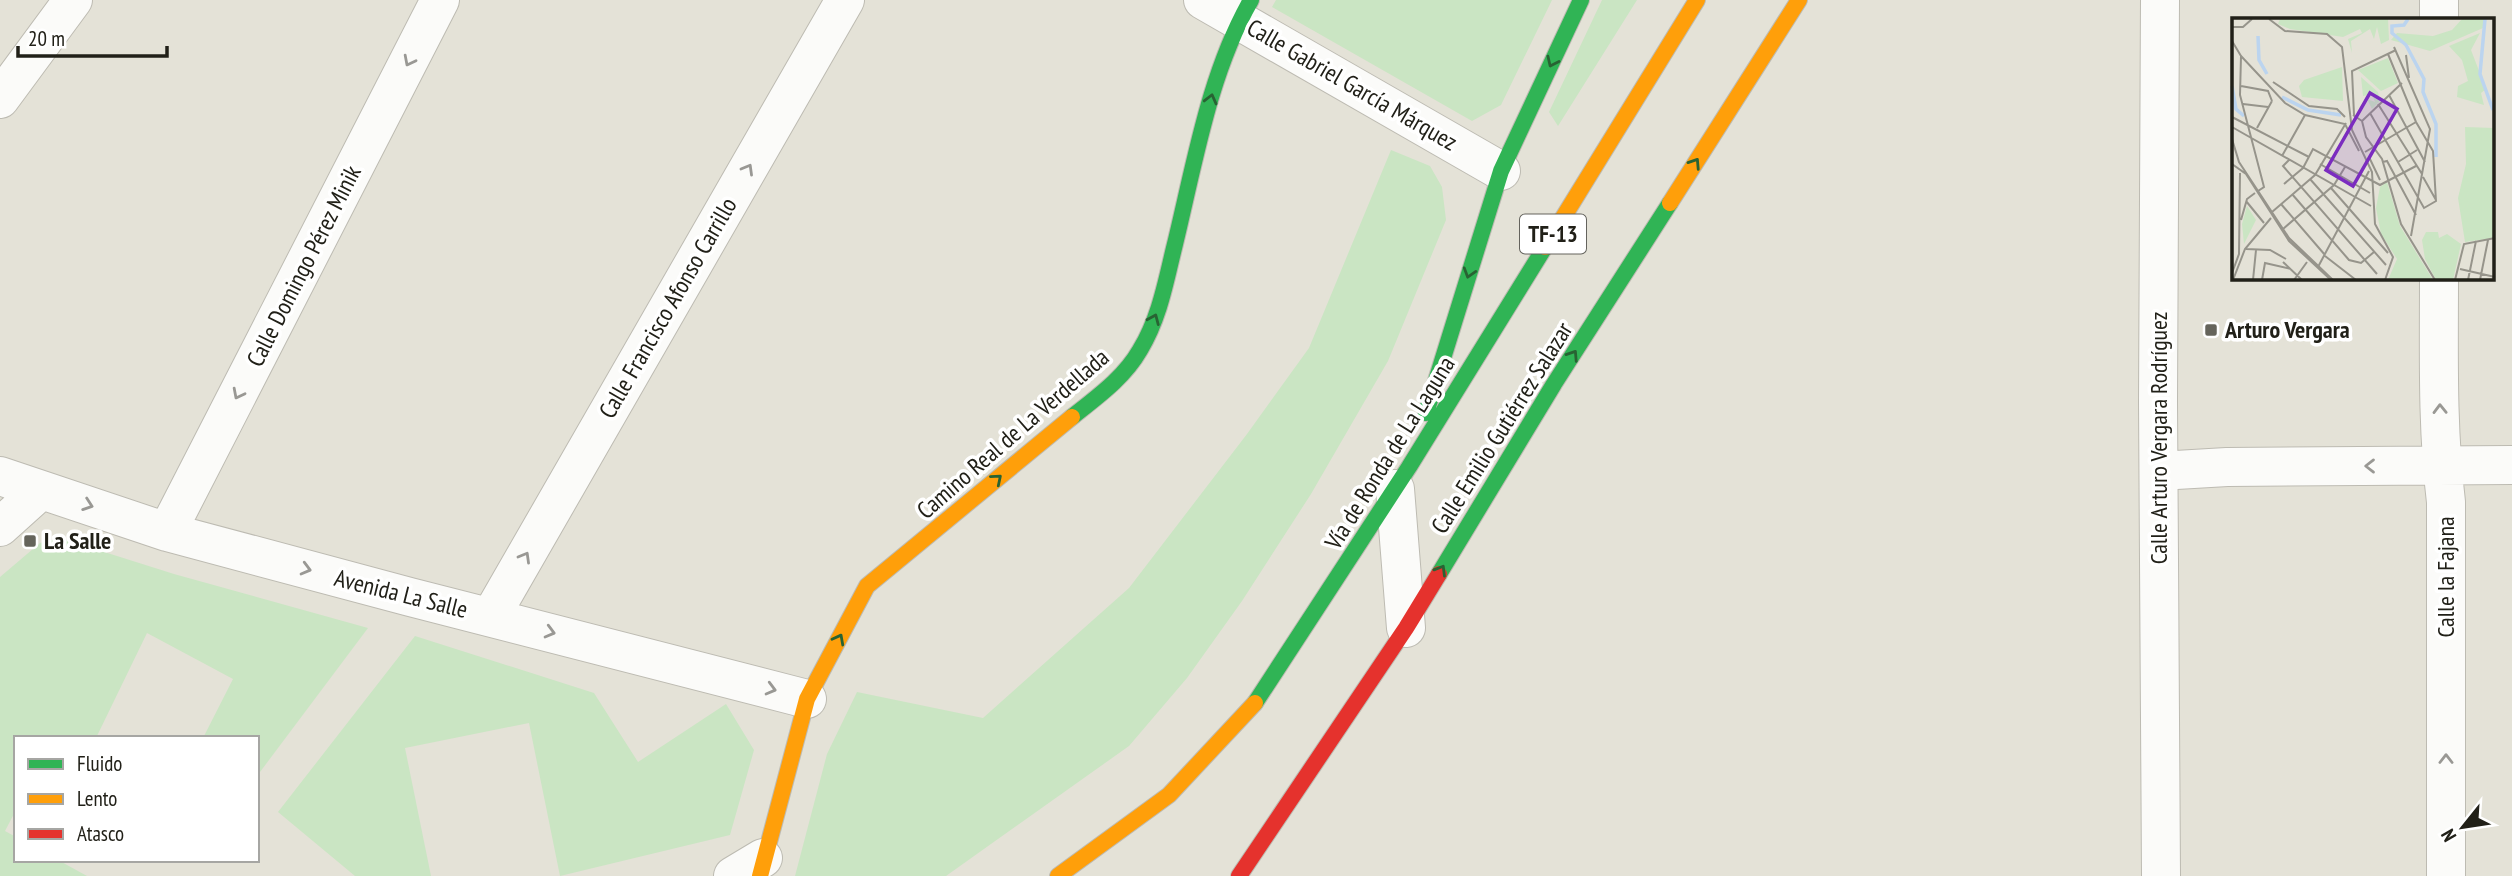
<svg xmlns="http://www.w3.org/2000/svg" width="2512" height="876" viewBox="0 0 2512 876" font-family="'PT Sans Narrow',sans-serif">
<style>
.green{fill:#cae5c3}
.lines{fill:none;stroke-linecap:round;stroke-linejoin:round}
.street-casing{stroke:#bdbbb2;stroke-width:40}
.fast-casing{stroke:#bdbbb2;stroke-width:18}
.slow-casing{stroke:#bdbbb2;stroke-width:18}
.jam-casing{stroke:#bdbbb2;stroke-width:18}
.street{stroke:#fbfbf9;stroke-width:38}
.fast{stroke:#30b455;stroke-width:16}
.slow{stroke:#ff9f0a;stroke-width:16}
.jam{stroke:#e5322d;stroke-width:16}
.oneway{stroke:#999894}
.oneway2{stroke:#286333}
.poi-dot{fill:#65645b;stroke:#fff;stroke-width:2.5}
.labels{text-anchor:middle;stroke-width:7;stroke-linejoin:round;paint-order:stroke}
.shield{fill:#fff;stroke:#64635d;stroke-width:2}
.shield-label{font-size:23px;font-weight:bold;fill:#212018}
.street-label{font-size:24px;fill:#212018;stroke:#fff}
.poi-label{font-size:24px;font-weight:bold;fill:#212018;stroke:#fff;text-anchor:start}
.inset-river{fill:none;stroke:#bbd4ef;stroke-width:3.5}
.inset-road{fill:none;stroke:#96948b;stroke-width:2}
.view{fill:#7b2cbf;fill-opacity:0.15;stroke:#7b2cbf;stroke-width:3.5}
.inset-edge{fill:none;stroke:#212018;stroke-width:3.5}
</style>
<rect width="100%" height="100%" fill="#e4e2d7"/>
<!-- green -->
<path class="green" d="M 1276,0 L 1552,0 L 1501,105 L 1472,121 L 1272,7 Z
M 1602,0 L 1637,0 L 1558,126 L 1549,112 Z
M 1391,150 L 1430,166 L 1442,187 L 1446,220 L 1388,361 L 1311,494 L 1242,601 L 1187,678 L 1129,746 L 946,876 L 795,876 L 827,754 L 857,692 L 983,718 L 1129,588 L 1247,434 L 1309,348 Z
M 60,538 L 174,574 L 368,628 L 257,776 L 257,738 L 203,738 L 233,679 L 147,633 L 96,738 L 16,738 L 16,810 L 5,831 L 16,837 L 16,860 L 58,860 L 87,876 L 0,876 L 0,577 L 40,543 Z
M 415,636 L 594,693 L 638,762 L 726,704 L 754,750 L 730,835 L 560,876 L 529,723 L 405,748 L 431,876 L 355,876 L 278,812 Z"/>
<g class="lines">
<defs>
<path id="street" d="M 1203,0 L 1501,171
M 2160,0 L 2158,402 L 2161,876
M 2439,0 L 2439,19
M 0,99 L 73,0
M 2439,278 C 2439,353 2437,428 2446,502 L 2446,876
M 2159,471 L 2227,467 L 2512,465
M 0,476 L 167,532 L 410,597 L 807,699
M 1395,489 L 1406,628
M 0,527 L 41,490
M 167,532 L 440,0
M 491,616 L 845,0
M 733,876 L 763,858"/>
<path id="fast" d="M 1426,413 L 1501,171 L 1581,0
M 1072,417 C 1097,397 1124,378 1140,350 C 1160,317 1166,280 1175,244 C 1195,162 1209,74 1251,0
M 1439,574 L 1554,384 L 1670,203
M 1255,703 L 1409,467 L 1545,247"/>
<path id="slow" d="M 1670,203 L 1799,0
M 1545,247 L 1697,0
M 760,876 L 807,699 L 867,586 L 1072,417
M 1058,876 L 1169,795 L 1255,703"/>
<path id="jam" d="M 1239,876 L 1406,628 L 1439,574"/>
</defs>
<!-- street casing -->
<use href="#street" class="street-casing"/>
<!-- fast casing -->
<use href="#fast" class="fast-casing"/>
<!-- slow casing -->
<use href="#slow" class="slow-casing"/>
<!-- jam casing -->
<use href="#jam" class="jam-casing"/>
<!-- street -->
<use href="#street" class="street"/>
<!-- fast -->
<use href="#fast" class="fast"/>
<!-- slow -->
<use href="#slow" class="slow"/>
<!-- jam -->
<use href="#jam" class="jam"/>
</g>
<!-- one-way arrows -->
<defs><path id="oneway-chevron" d="M-2-3.5L2.5 0L-2 3.5" fill="none" stroke-width="1.6" stroke-linecap="round" stroke-linejoin="round" transform="scale(1.75)"/></defs>
<g class="oneway">
<use href="#oneway-chevron" transform="translate(409 61) rotate(117)"/>
<use href="#oneway-chevron" transform="translate(748 169) rotate(-60)"/>
<use href="#oneway-chevron" transform="translate(238 394) rotate(117)"/>
<use href="#oneway-chevron" transform="translate(2440 409) rotate(-91)"/>
<use href="#oneway-chevron" transform="translate(2370 466) rotate(180)"/>
<use href="#oneway-chevron" transform="translate(88 505) rotate(19)"/>
<use href="#oneway-chevron" transform="translate(525 557) rotate(-60)"/>
<use href="#oneway-chevron" transform="translate(306 569) rotate(15)"/>
<use href="#oneway-chevron" transform="translate(550 632) rotate(15)"/>
<use href="#oneway-chevron" transform="translate(771 689) rotate(15)"/>
<use href="#oneway-chevron" transform="translate(2446 759) rotate(-90)"/>
</g>
<g class="oneway2">
<use href="#oneway-chevron" transform="translate(1552 62) rotate(115)"/>
<use href="#oneway-chevron" transform="translate(1211 99) rotate(-76)"/>
<use href="#oneway-chevron" transform="translate(1695 163) rotate(-57)"/>
<use href="#oneway-chevron" transform="translate(1469 273) rotate(107)"/>
<use href="#oneway-chevron" transform="translate(1154 319) rotate(-67)"/>
<use href="#oneway-chevron" transform="translate(1573 355) rotate(-57)"/>
<use href="#oneway-chevron" transform="translate(997 479) rotate(-40)"/>
<use href="#oneway-chevron" transform="translate(1441 570) rotate(-59)"/>
<use href="#oneway-chevron" transform="translate(839 639) rotate(-62)"/>
</g>
<!-- markers -->
<g class="poi-dot">
<rect x="2204" y="323" width="14" height="14" rx="3.5"/>
<rect x="23" y="534" width="14" height="14" rx="3.5"/>
</g>
<g class="labels">
<!-- shield labels -->
<rect class="shield" x="1520" y="214.5" width="66" height="39" rx="5"/>
<g class="shield-label">
<text x="1553" y="242">TF-13</text>
</g>
<!-- street labels -->
<g class="street-label">
<text transform="translate(1352 85) rotate(30)" y="8">Calle Gabriel García Márquez</text>
<text transform="translate(304 266) rotate(-63)" y="8">Calle Domingo Pérez Minik</text>
<text transform="translate(668 308) rotate(-60)" y="8">Calle Francisco Afonso Carrillo</text>
<text transform="translate(1502 428) rotate(-58)" y="8">Calle Emilio Gutiérrez Salazar</text>
<text transform="translate(1013 434) rotate(-41)" y="8">Camino Real de La Verdellada</text>
<text transform="translate(2159 438) rotate(-90)" y="8">Calle Arturo Vergara Rodríguez</text>
<text transform="translate(1390 453) rotate(-58)" y="8">Vía de Ronda de La Laguna</text>
<text transform="translate(2446 577) rotate(-90)" y="8">Calle la Fajana</text>
<text transform="translate(401 594) rotate(14)" y="8">Avenida La Salle</text>
</g>
<!-- poi labels -->
<g class="poi-label">
<text x="2225" y="338">Arturo Vergara</text>
<text x="44" y="549">La Salle</text>
</g>
</g>
<!-- overview -->
<g transform="translate(2232 18)">
<rect width="262" height="262" fill="#e4e2d7"/>
<path d="M 48,1 L 156,1 L 157,22 L 149,26 L 145,9 L 142,21 L 138,11 L 119,23 L 120,35 L 116,21 L 130,15 L 128,11 L 111,19 L 58,11 L 46,6 ZM 230,1 L 253,1 L 251,10 L 198,33 L 159,22 L 165,15 L 201,18 L 220,12 ZM 248,15 L 239,32 L 254,71 L 249,75 L 252,87 L 225,79 L 226,68 L 236,63 L 230,42 L 217,28 ZM 156,40 L 166,65 L 149,73 L 126,52 ZM 110,49 L 111,83 L 70,79 L 67,68 L 72,62 ZM 129,59 L 146,74 L 148,83 L 140,91 L 135,81 L 143,84 L 140,76 L 131,78 ZM 233,109 L 262,110 L 262,220 L 233,224 L 226,180 L 234,146 ZM 155,164 L 168,208 L 201,262 L 156,262 L 165,241 L 149,216 L 144,190 L 148,169 ZM 15,188 L 24,202 L 12,226 L 10,206 ZM 194,214 L 206,214 L 207,220 L 215,216 L 229,226 L 221,262 L 204,262 L 193,241 L 190,222 Z" fill="#cae5c3"/>
<path class="inset-river" d="M 176,1 L 172,7 L 160,8 L 160,15 L 174,27 L 192,61 L 191,74 L 204,106 L 204,139M 253,1 L 248,56 L 261,92M 26,18 L 27,42 L 35,56M 0,68 L 4,91 L 12,98M 50,79 L 76,92 L 109,97"/>
<path class="inset-road" d="M 37,1 L 53,13 L 95,16 L 110,29 L 120,112 L 140,154 L 143,206 L 161,239 L 153,262M 0,9 L 11,9 L 20,1M 0,23 L 9,38 L 8,77 L 32,169 L 26,173M 162,29 L 198,111 L 179,218M 174,37 L 177,60M 9,38 L 53,85 L 73,97 L 113,106 L 127,133M 41,64 L 77,88 L 105,91 L 113,99M 9,68 L 36,73 L 40,83M 157,77 L 193,144M 11,86 L 36,89M 146,86 L 190,156M 138,95 L 192,190 L 204,183 L 201,133 L 184,104 L 156,36M 121,97 L 130,103 L 134,119 L 150,141 L 169,206 L 203,262M 122,97 L 120,53 L 164,32M 0,99 L 77,139M 130,103 L 170,65M 0,109 L 139,188M 25,110 L 40,83M 0,121 L 7,144 L 57,220 L 101,262M 133,134 L 184,104M 50,138 L 73,97M 137,139 L 148,162M 57,142 L 51,148 L 145,256M 151,144 L 155,143 L 184,197M 166,144 L 185,132M 0,146 L 14,156 L 57,223 L 99,262M 88,146 L 138,175M 191,159 L 204,182M 78,161 L 154,247M 52,166 L 71,150 L 81,131 L 148,167 L 184,148M 99,170 L 156,235M 60,176 L 117,242 L 129,245 L 142,234M 14,183 L 32,205M 49,186 L 93,237M 40,194 L 83,157 L 114,105M 9,202 L 15,181 L 23,175M 51,211 L 102,167 L 113,149M 14,231 L 38,232 L 54,241M 93,238 L 124,262M 51,244 L 70,262M 86,249 L 137,153M 228,251 L 263,259M 0,255 L 7,236 L 8,155M 1,262 L 13,231 L 39,200M 21,262 L 24,232M 30,262 L 33,245 L 59,251M 62,262 L 75,244M 223,262 L 232,226 L 263,220M 236,262 L 244,223M 248,262 L 256,222"/>
<path class="view" d="M 138,75 L 165,91 L 121,168 L 94,152 Z"/>
<rect width="262" height="262" class="inset-edge"/>
</g>
<!-- legend -->
<rect x="14" y="736" width="245" height="126" fill="#ffffff" stroke="#a6a6a3" stroke-width="2"/>
<rect x="28" y="759" width="35" height="10" fill="#30b455" stroke="#a6a6a3" stroke-width="2"/>
<text x="77" y="771" font-size="21" fill="#212018">Fluido</text>
<rect x="28" y="794" width="35" height="10" fill="#ff9f0a" stroke="#a6a6a3" stroke-width="2"/>
<text x="77" y="806" font-size="21" fill="#212018">Lento</text>
<rect x="28" y="829" width="35" height="10" fill="#e5322d" stroke="#a6a6a3" stroke-width="2"/>
<text x="77" y="841" font-size="21" fill="#212018">Atasco</text>
<!-- north arrow -->
<g transform="translate(2463 827) rotate(240)" stroke="#ffffff" stroke-width="5" paint-order="stroke">
<path d="M0-5L12 26L0 18L-12 26Z" fill="#212018"/>
<text y="-10" font-size="19" font-weight="bold" text-anchor="middle" fill="#212018">N</text>
</g>
<!-- scale -->
<path d="M18 46v10h149v-10" fill="none" stroke="#212018" stroke-width="3.5"/>
<text x="28" y="46" font-size="21" fill="#212018" stroke="#ffffff" stroke-width="5" paint-order="stroke">20 m</text>
</svg>
